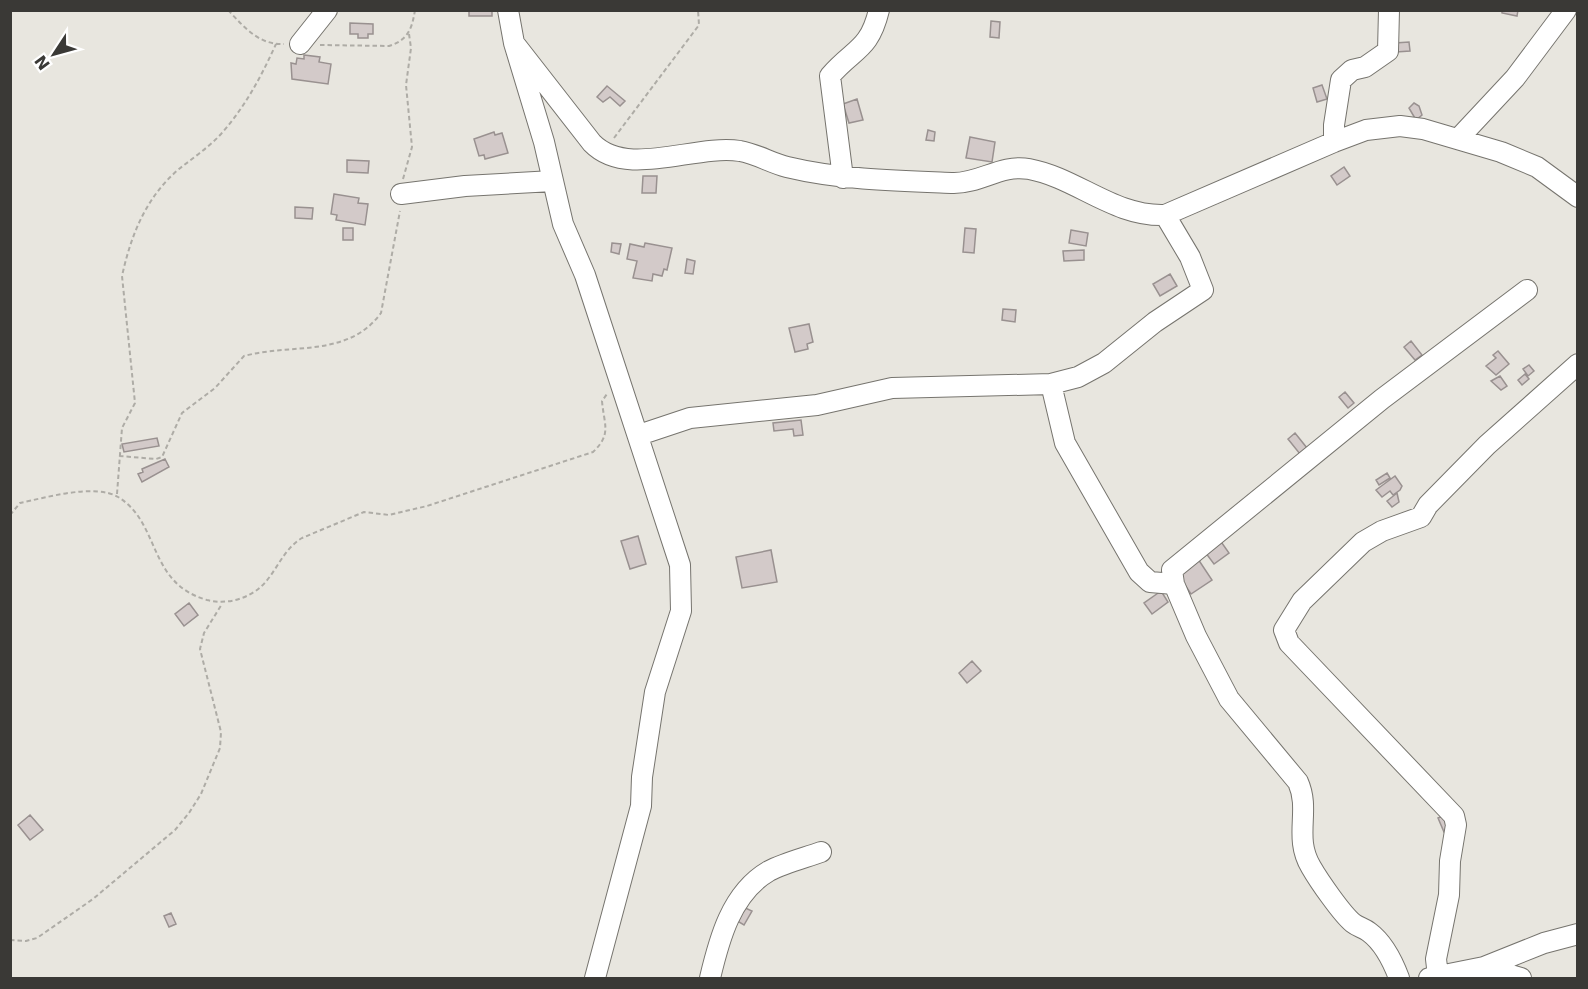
<svg xmlns="http://www.w3.org/2000/svg" width="1588" height="989" viewBox="0 0 1588 989" font-family="'DejaVu Sans',sans-serif">
<style>
.building{fill:#d3cac9;stroke:#999190;stroke-width:1.5}
.lines{fill:none;stroke-linecap:round;stroke-linejoin:round}
.minor-casing{stroke:#76746e;stroke-width:22}
.path{stroke:#aeaca6;stroke-width:2;stroke-dasharray:4.5 3;stroke-linecap:butt}
.minor{stroke:#fff;stroke-width:20}
</style>
<rect width="100%" height="100%" fill="#e8e6df"/>
<!-- building -->
<path class="building" d="M 469,10 L 492,10 L 492,16 L 469,16 Z
M 1502,10 L 1518,10 L 1517,16 L 1502,13 Z
M 991,21 L 1000,22 L 999,38 L 990,37 Z
M 350,23 L 373,24 L 373,34 L 368,34 L 368,38 L 358,38 L 358,34 L 350,34 Z
M 1409,42 L 1410,51 L 1396,52 L 1395,43 Z
M 304,55 L 320,57 L 319,62 L 331,64 L 328,84 L 292,79 L 291,63 L 296,64 L 297,58 L 304,59 Z
M 1322,85 L 1327,99 L 1317,102 L 1313,88 Z
M 607,86 L 625,101 L 620,106 L 610,97 L 603,102 L 597,97 Z
M 857,99 L 863,120 L 849,123 L 843,104 Z
M 1414,103 L 1419,106 L 1422,115 L 1416,120 L 1409,108 Z
M 928,130 L 935,132 L 934,141 L 926,140 Z
M 494,132 L 495,135 L 502,133 L 508,153 L 485,159 L 484,155 L 479,156 L 474,139 Z
M 970,137 L 995,142 L 992,162 L 966,158 Z
M 347,160 L 369,161 L 368,173 L 347,172 Z
M 1344,167 L 1350,176 L 1337,185 L 1331,176 Z
M 643,176 L 657,176 L 656,193 L 642,193 Z
M 334,194 L 359,198 L 358,203 L 368,204 L 365,225 L 336,220 L 337,215 L 331,214 Z
M 295,207 L 313,208 L 312,219 L 295,218 Z
M 343,228 L 353,228 L 353,240 L 343,240 Z
M 965,228 L 976,229 L 974,253 L 963,252 Z
M 1071,230 L 1088,233 L 1086,246 L 1069,243 Z
M 612,243 L 621,244 L 619,254 L 611,252 Z
M 645,243 L 672,248 L 667,270 L 664,269 L 662,276 L 653,274 L 652,281 L 633,278 L 637,261 L 627,259 L 630,244 L 644,247 Z
M 1084,250 L 1084,260 L 1064,261 L 1063,251 Z
M 687,259 L 695,261 L 693,274 L 685,273 Z
M 1170,274 L 1177,286 L 1160,296 L 1153,284 Z
M 1003,309 L 1016,310 L 1015,322 L 1002,320 Z
M 809,324 L 813,342 L 807,344 L 808,349 L 795,352 L 789,328 Z
M 1411,341 L 1422,355 L 1415,360 L 1404,347 Z
M 1498,351 L 1509,364 L 1496,375 L 1486,366 L 1496,358 L 1493,355 Z
M 1529,365 L 1534,371 L 1528,376 L 1523,369 Z
M 1525,374 L 1529,379 L 1522,385 L 1518,380 Z
M 1500,376 L 1507,386 L 1501,390 L 1491,381 Z
M 1345,392 L 1354,403 L 1348,408 L 1339,397 Z
M 801,420 L 803,435 L 794,436 L 793,429 L 774,431 L 773,423 Z
M 1295,433 L 1307,448 L 1300,454 L 1288,439 Z
M 157,438 L 159,446 L 124,452 L 122,444 Z
M 165,459 L 169,467 L 142,482 L 138,474 L 143,472 L 142,469 Z
M 1387,473 L 1390,478 L 1379,485 L 1376,480 Z
M 1395,476 L 1402,486 L 1400,490 L 1393,495 L 1390,491 L 1382,497 L 1376,490 Z
M 1397,493 L 1399,502 L 1392,507 L 1387,501 Z
M 638,536 L 646,564 L 630,569 L 621,541 Z
M 1217,536 L 1229,553 L 1214,564 L 1202,548 Z
M 771,550 L 777,582 L 742,588 L 736,557 Z
M 1198,559 L 1212,580 L 1191,594 L 1177,573 Z
M 1161,591 L 1168,602 L 1152,614 L 1144,603 Z
M 189,603 L 198,615 L 184,626 L 175,614 Z
M 972,661 L 981,671 L 967,683 L 959,673 Z
M 30,815 L 43,830 L 30,840 L 18,825 Z
M 1446,815 L 1452,829 L 1444,832 L 1438,818 Z
M 741,906 L 752,911 L 744,925 L 734,919 Z
M 171,913 L 176,924 L 169,927 L 164,916 Z"/>
<g class="lines">
<defs>
<path id="minor" d="M 508,10 L 514,43 L 544,142 L 563,224 L 585,275 L 680,565 L 681,611 L 655,692 L 642,777 L 641,806 L 595,978
M 514,43 L 592,143 C 627,179 694,144 740,151 C 757,154 771,163 787,167 C 841,180 899,181 954,183 C 981,183 1001,164 1029,169 C 1077,178 1114,217 1165,215 L 1334,142 L 1366,130 L 1400,126 L 1423,129 L 1501,152 L 1537,167 L 1578,197
M 300,44 L 327,10
M 1458,139 L 1515,78 L 1566,10
M 1334,142 L 1334,125 L 1341,80 L 1352,70 L 1365,67 L 1388,51 L 1389,10
M 843,178 L 830,76 C 854,48 869,51 879,10
M 401,194 L 465,186 L 553,181
M 1051,384 L 1065,443 L 1139,572 L 1150,582 L 1174,584
M 639,435 L 690,418 L 817,405 L 892,388 L 1051,384 L 1078,377 L 1104,363 L 1155,322 L 1203,290 L 1190,257 L 1165,215
M 1484,967 L 1521,978
M 1438,976 L 1436,959 L 1449,895 L 1450,861 L 1456,825 L 1454,816 L 1289,643 L 1284,630 L 1302,601 L 1363,542 L 1382,531 L 1421,517 L 1428,505 L 1487,445 L 1578,364
M 710,978 C 719,940 731,893 769,871 C 784,863 804,858 821,852
M 1399,978 C 1393,962 1384,943 1369,932 C 1364,928 1358,927 1353,923 C 1342,914 1319,881 1311,867 C 1293,837 1311,811 1298,782 L 1229,699 L 1196,636 L 1174,584 L 1172,570 L 1382,399 L 1527,290
M 1429,978 L 1484,967 L 1544,943 L 1578,934"/>
</defs>
<!-- minor casing -->
<use href="#minor" class="minor-casing"/>
<!-- path -->
<path class="path" d="M 228,10 C 245,28 259,45 284,44
M 320,45 L 389,46 C 408,40 412,29 415,10
M 614,138 L 699,25 L 698,10
M 403,179 L 412,147 L 406,85 L 411,48 L 409,34
M 119,456 L 156,459 L 162,457 L 182,413 L 215,388 L 244,356 C 293,343 348,358 381,313 L 400,211
M 117,494 L 122,428 L 135,403 L 122,276 C 131,235 146,197 179,169 C 193,158 209,147 221,134 C 245,107 261,77 276,44
M 10,515 L 20,503 C 44,498 95,483 118,497 C 161,523 147,583 207,600 C 223,604 240,601 254,592 C 275,579 280,551 302,538 L 364,512 L 389,515 L 427,506 L 593,452 C 612,434 604,425 602,401 L 607,394
M 10,940 L 26,941 L 37,938 L 93,899 L 175,830 L 189,813 L 201,794 L 220,748 L 221,732 L 200,649 L 204,633 L 222,604"/>
<!-- minor -->
<use href="#minor" class="minor"/>
</g>
<!-- border -->
<rect width="1588" height="989" fill="none" stroke="#3a3936" stroke-width="24"/>
<!-- north arrow -->
<g transform="translate(54 54) rotate(234)" stroke="#ffffff" stroke-width="4.5" paint-order="stroke">
<path d="M0-4.5L10 22L0 15L-10 22Z" fill="#3a3936"/>
<text y="-9" font-size="16" font-weight="bold" text-anchor="middle" fill="#3a3936">N</text>
</g>
</svg>
